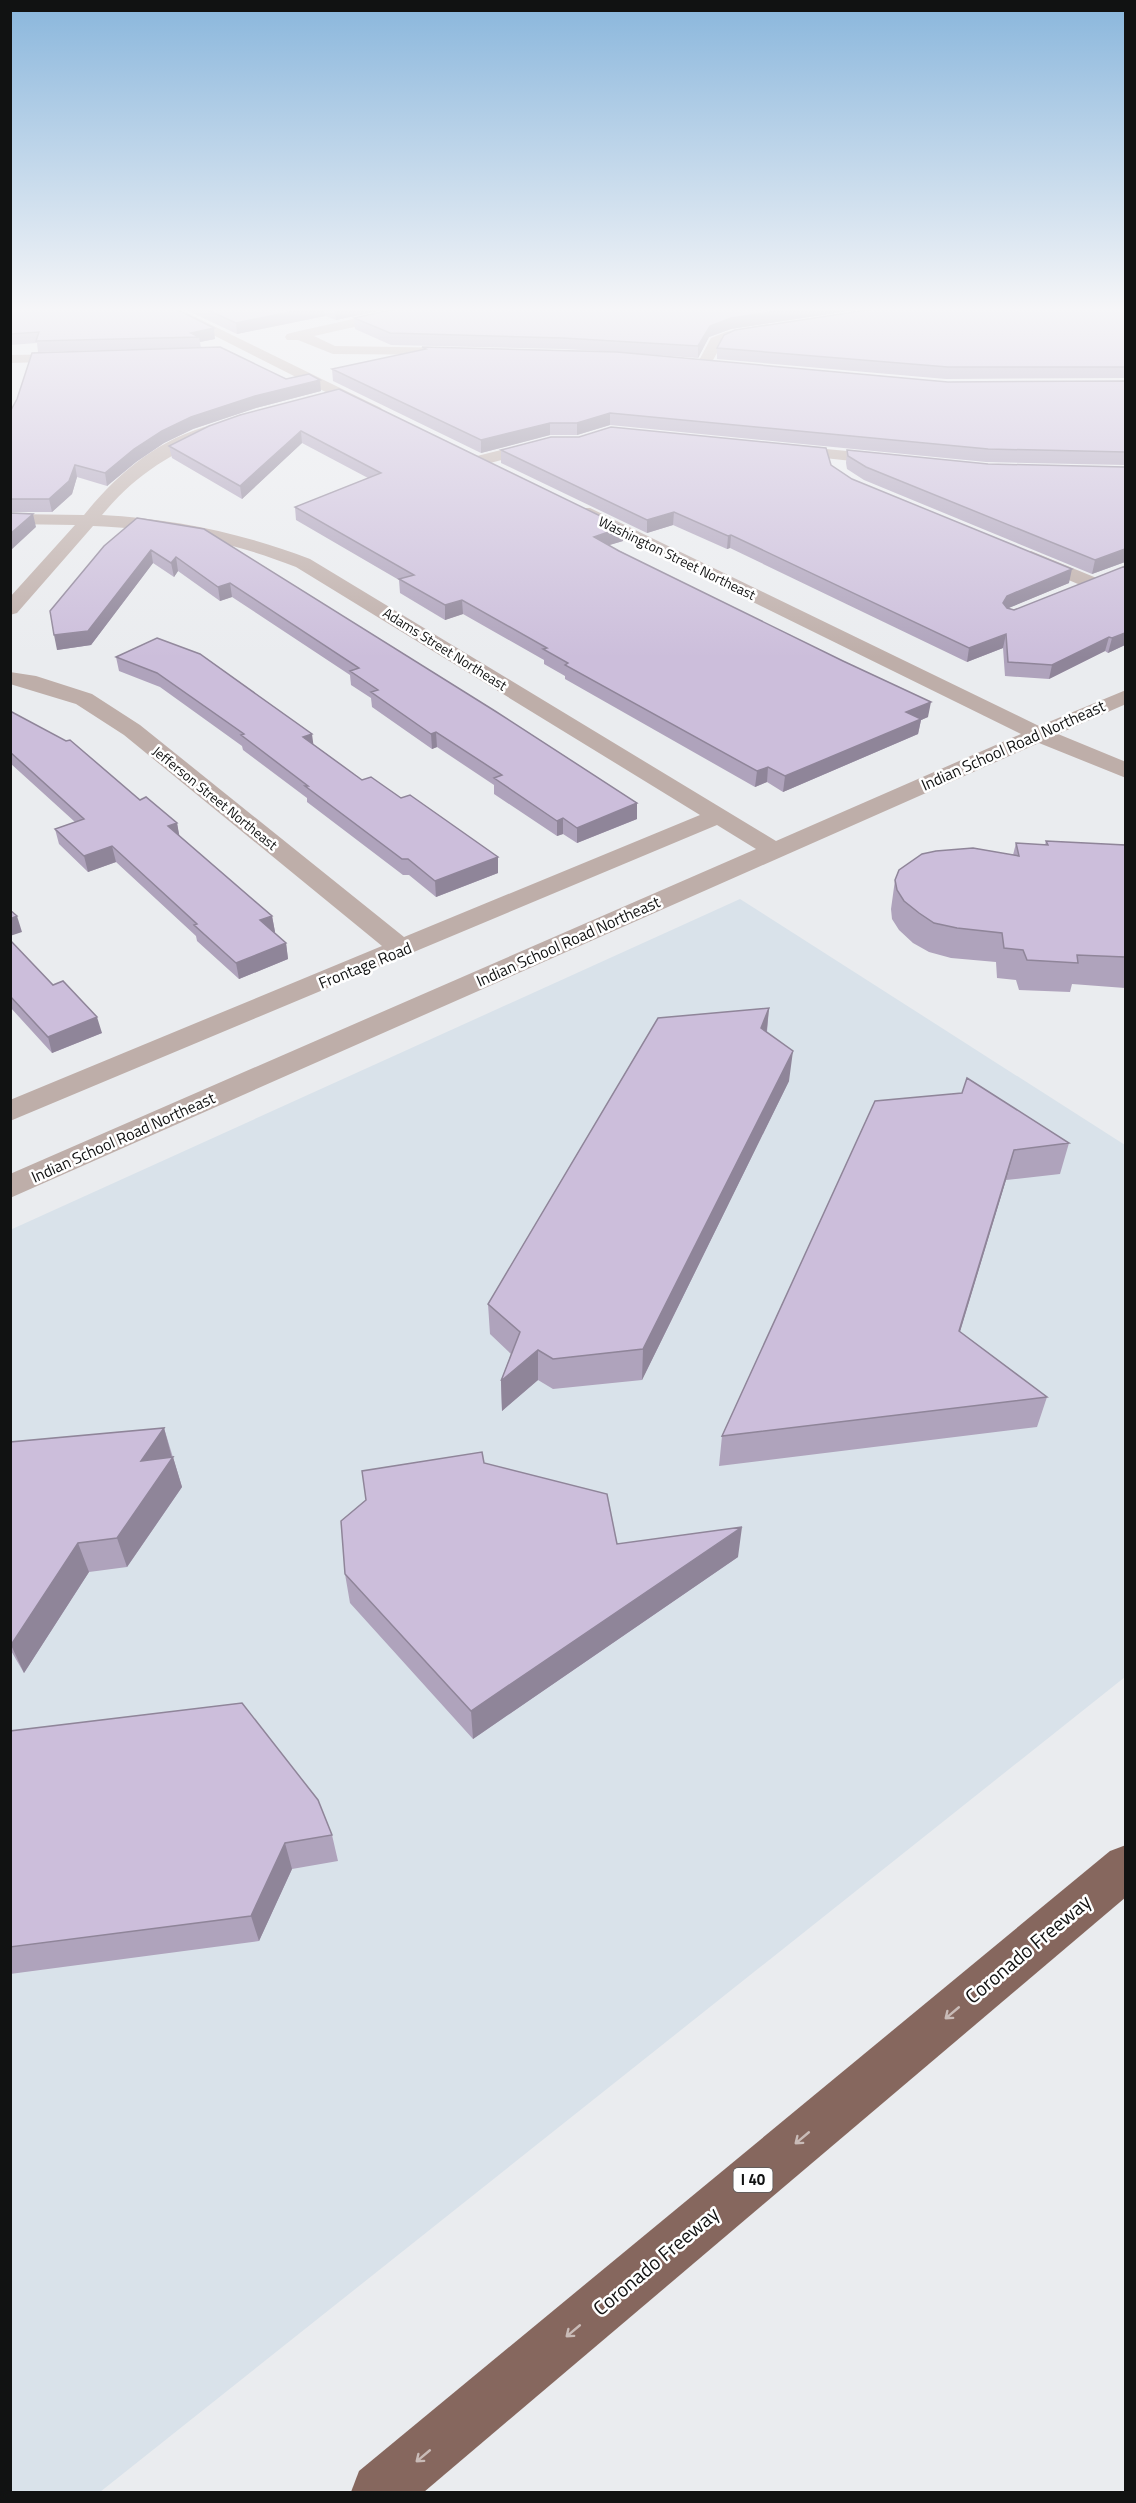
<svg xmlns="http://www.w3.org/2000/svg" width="1136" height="2503" viewBox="0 0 1136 2503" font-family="'Titillium Web',sans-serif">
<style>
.built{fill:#d9e2ea}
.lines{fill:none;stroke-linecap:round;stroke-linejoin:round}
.minor{fill:#beaea9;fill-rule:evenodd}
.highway{fill:#86675e;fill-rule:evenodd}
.wall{fill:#afa3bc}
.shaded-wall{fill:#8f8599}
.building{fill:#ccbedb;stroke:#8f8599;stroke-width:1.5}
.oneway{stroke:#c9bbb7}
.labels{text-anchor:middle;stroke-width:5;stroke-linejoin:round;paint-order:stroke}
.far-street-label{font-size:14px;fill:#111212;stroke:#fff}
.shield{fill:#fff;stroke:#585959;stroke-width:1.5}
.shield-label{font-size:15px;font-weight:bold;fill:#111212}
.street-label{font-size:16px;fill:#111212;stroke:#fff}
.near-street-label{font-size:20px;fill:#111212;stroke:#fff}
</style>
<rect width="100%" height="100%" fill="#eaecef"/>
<!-- built -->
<path class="built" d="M 740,899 L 1125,1145 L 1125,1677 L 100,2492 L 11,2492 L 10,1230 Z"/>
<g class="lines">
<!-- minor -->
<path class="minor" d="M 160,308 L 177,308 L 381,408 L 383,411 L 381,414 L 369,414 Z
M 403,308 L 428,308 L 421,312 L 314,336 L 335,346 L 459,348 L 466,352 L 464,355 L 333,354 L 298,340 L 287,340 L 285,337 L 287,334 L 299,331 Z
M 767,324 L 774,328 L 772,331 L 735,339 L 722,344 L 708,369 L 698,369 L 696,366 L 711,338 L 726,332 Z
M 75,354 L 80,355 L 82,358 L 80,361 L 10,363 L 10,355 Z
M 212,425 L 220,430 L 218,433 C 169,455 136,474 102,515 C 175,519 242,533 310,559 L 776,841 L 1021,734 L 578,516 L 575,512 L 578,508 L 590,508 L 1039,726 L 1126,690 L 1126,704 L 1058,734 L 1126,762 L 1126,778 L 1039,743 L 10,1198 L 10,1174 L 756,849 L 717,825 L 10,1121 L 10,1100 L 382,946 L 124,735 L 76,704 L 10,684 L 10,672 L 36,676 L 92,694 L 140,725 L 404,937 L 700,815 L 296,567 C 227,540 168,529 93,526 L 17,613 L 10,615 L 10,597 L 75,525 L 10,524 L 10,514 L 84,515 C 117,474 159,438 212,425 Z
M 545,439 L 551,441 L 553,444 L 551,447 L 479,466 L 471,461 L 473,457 Z
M 783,445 L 890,455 L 898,460 L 890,465 L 777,453 L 775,450 Z
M 1031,551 L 1099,579 L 1102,583 L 1099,587 L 1085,587 L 1024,561 L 1022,557 L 1024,553 Z"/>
<!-- highway -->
<path class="highway" d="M 1126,1845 L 1126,1897 L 424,2492 L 351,2492 L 359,2471 L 1110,1851 Z"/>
</g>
<!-- wall -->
<path class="wall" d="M 10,308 L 215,339 L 200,342 L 201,348 L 321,391 L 256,408 L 193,429 L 164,443 L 136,462 L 107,486 L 77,477 L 72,494 L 52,512 L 10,512 L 10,412 L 146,349 L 38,352 L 37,343 L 10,345 Z
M 182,308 L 393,308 L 336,320 L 325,316 L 237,334 Z
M 400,308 L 868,308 L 731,329 L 709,337 L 698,358 L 642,354 L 948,382 L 1125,381 L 1125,465 L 986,462 L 610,425 L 577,435 L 550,435 L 481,453 L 333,381 L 332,369 L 422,350 L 422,347 L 601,351 L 563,349 L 391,345 L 355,329 L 354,318 Z
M 1125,308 L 1125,378 L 946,379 L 717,359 L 717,348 Z
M 339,389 L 623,541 L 609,545 L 928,717 L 921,720 L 918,734 L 783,792 L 767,782 L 755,787 L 565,679 L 565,676 L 544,664 L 544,660 L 463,614 L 445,620 L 400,593 L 399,580 L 296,520 L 295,507 L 368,478 L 302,443 L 242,499 L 172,458 L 169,446 Z
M 501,450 L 831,465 L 852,479 L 1069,583 L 1008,608 L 1014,610 L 1125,566 L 1125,645 L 1108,653 L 1105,651 L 1049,679 L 1005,676 L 1003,648 L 967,662 L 730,548 L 727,549 L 673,525 L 647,533 L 501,463 Z
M 847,450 L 988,464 L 1125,467 L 1125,562 L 1092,574 L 864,480 L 847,469 L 846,463 Z
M 137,518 L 637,803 L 637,819 L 577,843 L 563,834 L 557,836 L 494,794 L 494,785 L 437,747 L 432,749 L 372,707 L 371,698 L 351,685 L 350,675 L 232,597 L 220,601 L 178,571 L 174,577 L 153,563 L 91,645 L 57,650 Z
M 157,638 L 313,744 L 362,780 L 401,798 L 498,857 L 498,873 L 436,897 L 409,875 L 403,875 L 307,802 L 307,798 L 243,750 L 242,746 L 160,687 L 119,671 L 116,657 Z
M 10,711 L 140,800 L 177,823 L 179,836 L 272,916 L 275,932 L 273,932 L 286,943 L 288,959 L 239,979 L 197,941 L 196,936 L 116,862 L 88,872 L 59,844 L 55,829 L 75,822 L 10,763 Z
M 1046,841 L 1125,845 L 1125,988 L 1072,984 L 1070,992 L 1019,990 L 1016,980 L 997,978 L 996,962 L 951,958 L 929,952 L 913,943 L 899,930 L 892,919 L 891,909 L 895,880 L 1013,855 L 1016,843 L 1045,845 Z
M 10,940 L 53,985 L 102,1033 L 52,1053 L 10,1007 Z
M 769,1008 L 767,1032 L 789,1081 L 642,1380 L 553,1389 L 538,1380 L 502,1411 L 501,1381 L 511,1354 L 490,1334 L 488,1304 Z
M 875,1101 L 1069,1143 L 1060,1174 L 1006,1180 L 960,1332 L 1047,1397 L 1037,1427 L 719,1466 L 722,1436 Z
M 164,1428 L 182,1487 L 127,1567 L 89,1572 L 24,1673 L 10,1649 L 10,1442 Z
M 484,1463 L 617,1544 L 738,1557 L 473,1739 L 350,1603 L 345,1574 Z
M 10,1731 L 332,1835 L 338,1861 L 292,1869 L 259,1941 L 10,1974 Z"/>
<!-- shaded-wall -->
<path class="shaded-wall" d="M 309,308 L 324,308 L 325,316 L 237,334 L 236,323 Z
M 342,308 L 393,308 L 336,320 L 335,310 Z
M 797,308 L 868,308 L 731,329 L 709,337 L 698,358 L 698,346 L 710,326 L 731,318 Z
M 214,328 L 215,339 L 200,342 L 199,337 L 191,333 Z
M 320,380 L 321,391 L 256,408 L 193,429 L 164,443 L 136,462 L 107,486 L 105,473 L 134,449 L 162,431 L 191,417 L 255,396 Z
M 610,413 L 610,425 L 577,435 L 577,423 Z
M 550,423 L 550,435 L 481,453 L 481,440 Z
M 301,431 L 302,443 L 242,499 L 240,486 Z
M 75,465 L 77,477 L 72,494 L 52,512 L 49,499 Z
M 674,512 L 673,525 L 647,533 L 647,520 Z
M 33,514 L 36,527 L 10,551 L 10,534 Z
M 623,527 L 623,541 L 593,550 L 594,537 Z
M 731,535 L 730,548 L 727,549 L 728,536 Z
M 1125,549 L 1125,562 L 1092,574 L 1095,560 Z
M 151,550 L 153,563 L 91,645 L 57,650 L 54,635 Z
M 176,557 L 178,571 L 174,577 L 171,563 Z
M 1072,569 L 1069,583 L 1004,610 L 1003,603 L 1007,596 Z
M 230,583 L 232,597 L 220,601 L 218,587 Z
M 462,600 L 463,614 L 445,620 L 445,605 Z
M 1125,633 L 1125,645 L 1108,653 L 1112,638 Z
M 1006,634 L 1003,648 L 967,662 L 969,648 Z
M 1109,637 L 1105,651 L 1049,679 L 1052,665 Z
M 931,702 L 928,717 L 921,720 L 918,734 L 783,792 L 785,776 L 906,712 Z
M 436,732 L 437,747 L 432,749 L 431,734 Z
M 312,734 L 314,749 L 303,737 Z
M 768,767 L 767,782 L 755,787 L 757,771 Z
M 637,803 L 637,819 L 577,843 L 577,828 Z
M 563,818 L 563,834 L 557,836 L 557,821 Z
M 177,823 L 180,839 L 168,826 Z
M 112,846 L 116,862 L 88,872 L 84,856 Z
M 498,857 L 498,873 L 436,897 L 435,881 Z
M 17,916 L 22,932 L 10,936 L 10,919 Z
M 272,916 L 275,932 L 263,936 L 260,920 Z
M 286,943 L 288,959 L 239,979 L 236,963 Z
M 769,1008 L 766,1038 L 761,1028 Z
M 97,1017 L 102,1033 L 52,1053 L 48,1037 Z
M 793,1051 L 789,1081 L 642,1380 L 643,1349 Z
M 1014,1150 L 1006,1180 L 951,1361 L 959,1331 Z
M 538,1350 L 538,1380 L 502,1411 L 501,1381 Z
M 164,1428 L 172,1458 L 141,1461 Z
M 173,1457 L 182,1487 L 127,1567 L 117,1538 Z
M 742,1527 L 738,1557 L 473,1739 L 471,1711 Z
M 78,1543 L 89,1572 L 24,1673 L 11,1645 Z
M 285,1843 L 292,1869 L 259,1941 L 251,1916 Z"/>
<!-- building -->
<path class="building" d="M 10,308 L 174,308 L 214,328 L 191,333 L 199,337 L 36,341 L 39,332 L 10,334 Z
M 203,308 L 309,308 L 236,323 Z
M 400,308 L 797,308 L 731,318 L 710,326 L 698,346 L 563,338 L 390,333 L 354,318 Z
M 880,308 L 1125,308 L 1125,367 L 948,367 L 717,348 L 724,335 L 735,330 Z
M 220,347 L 286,379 L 309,374 L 320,380 L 255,396 L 191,417 L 162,431 L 134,449 L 105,473 L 75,465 L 69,481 L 49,499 L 10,499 L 10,412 L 17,399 L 32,353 Z
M 422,347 L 617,352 L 948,382 L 1125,381 L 1125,452 L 988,449 L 610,413 L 577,423 L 550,423 L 481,440 L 332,369 L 426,349 Z
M 339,389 L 623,527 L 594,537 L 619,551 L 843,661 L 931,702 L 906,712 L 921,719 L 785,776 L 768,767 L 757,771 L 565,665 L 568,663 L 543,649 L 547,648 L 462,600 L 445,605 L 399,579 L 414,575 L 295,507 L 381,473 L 301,431 L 240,486 L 169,446 L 209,426 L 240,415 Z
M 611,427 L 826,448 L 831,465 L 852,479 L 1072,569 L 1007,596 L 1003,603 L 1007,608 L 1014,610 L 1125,566 L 1125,633 L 1112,638 L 1109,637 L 1052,665 L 1008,662 L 1006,634 L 969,648 L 731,535 L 728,536 L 674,512 L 647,520 L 501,450 L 551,437 L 579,437 Z
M 847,450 L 988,464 L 1125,467 L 1125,549 L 1095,560 L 866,467 L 848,456 Z
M 10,513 L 33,514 L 10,534 Z
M 137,518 L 204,529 L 495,711 L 637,803 L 577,828 L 563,818 L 557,821 L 494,778 L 502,775 L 436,732 L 431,734 L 371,692 L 378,690 L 350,671 L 359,668 L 230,583 L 218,587 L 176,557 L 171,563 L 151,550 L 88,631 L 54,635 L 50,611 L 104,546 Z
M 157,638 L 200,654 L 312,734 L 303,737 L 362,780 L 371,777 L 401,798 L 410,795 L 498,857 L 435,881 L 408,859 L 402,859 L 305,786 L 308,786 L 241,735 L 244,734 L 157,673 L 116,657 Z
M 10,711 L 66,741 L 70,740 L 140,800 L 146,797 L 177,823 L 168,826 L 272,916 L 260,920 L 286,943 L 236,963 L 194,925 L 197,924 L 112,846 L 84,856 L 55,829 L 84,819 L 10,752 Z
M 1046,841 L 1125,845 L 1125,957 L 1077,955 L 1078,963 L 1027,960 L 1023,950 L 1004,948 L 1002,933 L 957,928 L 934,923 L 919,913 L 904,901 L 897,890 L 895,880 L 899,870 L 922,854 L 936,851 L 973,848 L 1019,856 L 1016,843 L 1048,845 Z
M 10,910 L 17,916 L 10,919 Z
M 10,940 L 53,985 L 63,981 L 97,1017 L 48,1037 L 10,996 Z
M 769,1008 L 761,1028 L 793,1051 L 643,1349 L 553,1359 L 538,1350 L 501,1381 L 520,1332 L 488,1304 L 658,1018 Z
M 967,1078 L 1069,1143 L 1014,1150 L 959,1331 L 1047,1397 L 722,1436 L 875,1101 L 962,1093 Z
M 164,1428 L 141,1461 L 173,1457 L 117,1538 L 78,1543 L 11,1645 L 10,1442 Z
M 482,1452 L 484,1463 L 607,1494 L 617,1544 L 742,1527 L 471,1711 L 345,1574 L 341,1521 L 366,1500 L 362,1471 Z
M 242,1703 L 318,1800 L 332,1835 L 285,1843 L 251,1916 L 10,1947 L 10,1731 Z"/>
<!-- one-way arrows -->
<defs><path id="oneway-shaft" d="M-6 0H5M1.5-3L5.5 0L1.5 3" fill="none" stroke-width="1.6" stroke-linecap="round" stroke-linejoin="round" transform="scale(1.5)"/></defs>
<g class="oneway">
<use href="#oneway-shaft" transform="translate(952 2013) rotate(140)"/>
<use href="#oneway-shaft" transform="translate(802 2138) rotate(140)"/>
<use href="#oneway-shaft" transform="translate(573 2331) rotate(140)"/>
<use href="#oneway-shaft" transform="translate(423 2456) rotate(140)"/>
</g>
<!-- sky -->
<linearGradient id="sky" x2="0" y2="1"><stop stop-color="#89b6dc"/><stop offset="0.47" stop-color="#f6f6f8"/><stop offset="1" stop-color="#f6f6f8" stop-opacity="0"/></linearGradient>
<rect width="1136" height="658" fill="url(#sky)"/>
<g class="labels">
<!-- far-street labels -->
<g class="far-street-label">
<text transform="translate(677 558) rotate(26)" y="5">Washington Street Northeast</text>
<text transform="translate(445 649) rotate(32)" y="5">Adams Street Northeast</text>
<text transform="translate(215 798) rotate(39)" y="5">Jefferson Street Northeast</text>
</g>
<!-- shield labels -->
<rect class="shield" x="733.5" y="2168" width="39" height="24" rx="4.5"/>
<g class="shield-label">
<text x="753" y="2185">I 40</text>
</g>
<!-- street labels -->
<g class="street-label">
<text transform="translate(1013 745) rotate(-24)" y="6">Indian School Road Northeast</text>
<text transform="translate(568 941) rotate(-24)" y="6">Indian School Road Northeast</text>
<text transform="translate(365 965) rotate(-22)" y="6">Frontage Road</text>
<text transform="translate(123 1137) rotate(-24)" y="6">Indian School Road Northeast</text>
</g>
<!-- near-street labels -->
<g class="near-street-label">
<text transform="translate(1028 1949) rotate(-40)" y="7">Coronado Freeway</text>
<text transform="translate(656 2261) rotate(-40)" y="7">Coronado Freeway</text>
</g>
</g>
<!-- border -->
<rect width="1136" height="2503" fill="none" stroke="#111212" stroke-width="24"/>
</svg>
